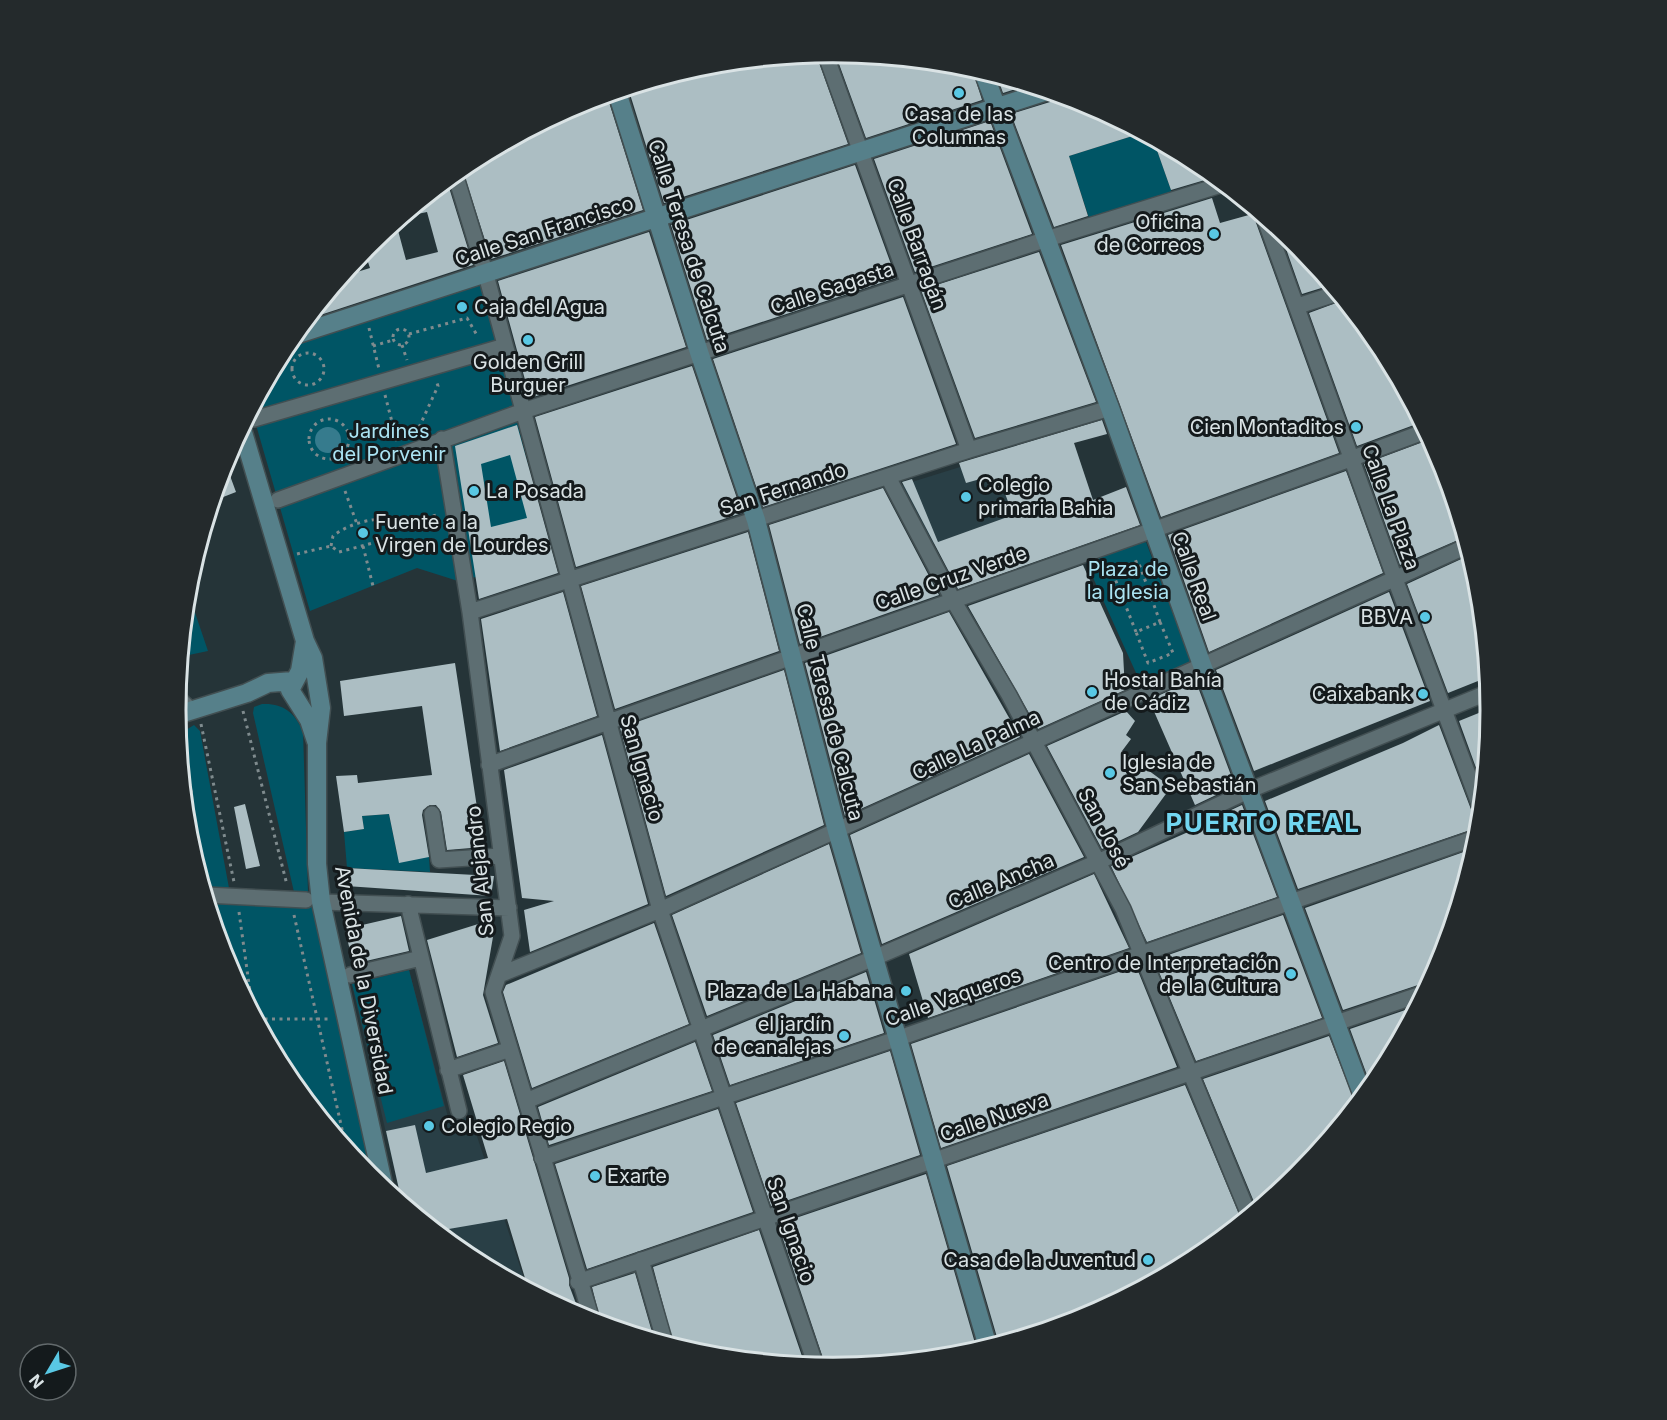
<svg xmlns="http://www.w3.org/2000/svg" width="1667" height="1420" viewBox="0 0 1667 1420" font-family="Inter,sans-serif">
<style>
.built{fill:#293f46}
.green{fill:#005565}
.water{fill:#367b8d}
.building{fill:#acbec3;fill-rule:evenodd}
.lines{fill:none;stroke-linecap:round;stroke-linejoin:round}
.street-casing{stroke:#424f52;stroke-width:18}
.secondary-casing{stroke:#424f52;stroke-width:21}
.path{stroke:#7f8b8e;stroke-width:3;stroke-dasharray:3 4.5;stroke-linecap:butt}
.street{stroke:#5d6e72;stroke-width:15}
.secondary{stroke:#56808a;stroke-width:18}
.poi-dot{fill:#59c8e4;stroke:#141a1c;stroke-width:2}
.labels{text-anchor:middle;stroke-width:6;stroke-linejoin:round;paint-order:stroke}
.poi-label{font-size:20px;fill:#dae3e5;stroke:#141a1c;text-anchor:end}
.street-label{font-size:20px;fill:#dae3e5;stroke:#141a1c}
.park-label{font-size:20px;fill:#abe4f3;stroke:#141a1c}
.district-label{font-size:26px;font-weight:bold;letter-spacing:1.5px;fill:#72d6f0;stroke:#141a1c}
.rim{fill:none;stroke:#dae3e5;stroke-width:3}
</style>
<rect width="100%" height="100%" fill="#253438"/>
<!-- built -->
<path class="built" d="M 1018,449 L 1030,509 L 930,545 L 899,486 Z
M 409,970 L 449,1121 L 470,1115 L 527,1288 L 468,1256 L 402,1203 L 352,984 Z"/>
<!-- green -->
<path class="green" d="M 1142,133 L 1153,139 L 1172,193 L 1089,218 L 1069,156 Z
M 483,283 L 542,523 L 476,577 L 458,581 L 417,568 L 310,611 L 252,411 L 286,346 Z
M 1146,542 L 1191,662 L 1141,684 L 1085,560 Z
M 188,592 L 208,651 L 184,656 L 182,649 Z
M 262,704 C 283,703 294,712 303,731 L 308,892 L 294,892 L 253,713 L 254,707 Z
M 194,725 L 200,731 L 229,888 L 203,886 L 189,838 L 178,735 Z
M 389,814 L 397,854 L 429,857 L 430,872 L 347,868 L 344,832 L 364,829 L 362,816 Z
M 311,899 L 376,1181 L 287,1075 L 226,961 L 207,900 Z
M 409,970 L 444,1106 L 387,1123 L 352,984 Z"/>
<!-- water -->
<path class="water" d="M315 440a13 13 0 1 1 26 0a13 13 0 1 1-26 0Z"/>
<!-- building -->
<path class="building" d="M 835,53 L 972,68 L 982,100 L 866,138 Z
M 816,54 L 848,144 L 664,203 L 629,91 L 708,65 Z
M 997,76 L 1028,85 L 1003,93 Z
M 1058,94 L 1085,103 L 1142,133 L 1069,156 L 1088,216 L 1054,227 L 1011,114 L 1050,102 Z
M 608,99 L 643,210 L 491,259 L 462,168 L 556,117 Z
M 990,121 L 1032,234 L 915,272 L 874,159 Z
M 1153,139 L 1199,164 L 1215,177 L 1171,190 Z
M 855,165 L 896,278 L 707,340 L 671,225 Z
M 447,181 L 473,265 L 308,319 L 344,276 L 370,268 L 364,250 L 396,223 L 406,260 L 438,252 L 427,212 L 403,217 Z
M 1212,198 L 1220,223 L 1256,213 L 1255,220 L 1339,453 L 1161,517 L 1061,245 Z
M 1279,229 L 1299,245 L 1331,285 L 1302,294 Z
M 649,232 L 686,347 L 530,398 L 498,281 Z
M 1039,252 L 1096,402 L 975,438 L 921,290 Z
M 903,297 L 956,444 L 763,507 L 713,359 Z
M 1344,300 L 1380,345 L 1422,422 L 1357,446 L 1309,313 Z
M 692,366 L 742,513 L 576,567 L 535,417 Z
M 1102,420 L 1107,434 L 1074,443 L 1093,500 L 1126,487 L 1140,525 L 958,589 L 902,482 L 912,479 L 938,542 L 1013,515 L 1003,488 L 996,489 L 991,476 L 966,483 L 959,463 Z
M 517,425 L 558,573 L 479,599 L 455,446 ZM 510,455 L 527,518 L 491,527 L 481,464 Z
M 1431,439 L 1441,459 L 1465,537 L 1400,565 L 1364,464 Z
M 225,462 L 236,492 L 213,501 Z
M 1346,471 L 1383,573 L 1209,652 L 1168,535 Z
M 883,488 L 939,595 L 800,644 L 769,525 Z
M 748,532 L 779,651 L 615,709 L 581,586 Z
M 1470,555 L 1478,582 L 1488,677 L 1448,693 L 1407,584 Z
M 1083,565 L 1123,653 L 1125,690 L 1038,729 L 968,606 Z
M 563,592 L 597,716 L 500,751 L 481,619 Z
M 1389,592 L 1430,701 L 1254,771 L 1216,670 Z
M 949,612 L 1020,737 L 845,816 L 805,663 Z
M 455,663 L 483,847 L 447,850 L 441,812 L 436,805 L 430,805 L 423,810 L 422,815 L 429,857 L 399,863 L 389,814 L 362,816 L 364,829 L 344,832 L 336,776 L 357,775 L 358,783 L 432,775 L 422,706 L 344,716 L 340,681 Z
M 784,670 L 824,825 L 666,896 L 620,728 Z
M 1195,679 L 1235,786 L 1195,805 L 1149,700 Z
M 1491,708 L 1491,710 L 1483,787 L 1459,721 Z
M 1126,711 L 1135,721 L 1126,735 L 1131,739 L 1122,751 L 1171,787 L 1138,832 L 1102,849 L 1047,746 Z
M 1439,725 L 1472,812 L 1480,819 L 1479,827 L 1298,889 L 1265,801 L 1403,743 Z
M 602,735 L 648,904 L 530,952 L 524,910 L 554,901 L 522,898 L 504,770 Z
M 1029,754 L 1084,857 L 882,944 L 850,835 Z
M 245,804 L 260,866 L 246,869 L 234,807 Z
M 1242,805 L 1277,897 L 1147,942 L 1111,866 L 1204,825 L 1203,823 Z
M 829,844 L 861,953 L 707,1016 L 672,915 Z
M 1475,848 L 1441,962 L 1429,985 L 1421,984 L 1343,1010 L 1305,908 Z
M 347,868 L 401,871 L 494,876 L 491,896 L 346,886 Z
M 1094,874 L 1129,948 L 928,1018 L 909,954 Z
M 1283,915 L 1322,1018 L 1196,1061 L 1154,960 Z
M 401,916 L 409,951 L 353,964 L 345,929 Z
M 491,920 L 494,931 L 483,995 L 498,1043 L 457,1057 L 427,940 Z
M 654,923 L 689,1024 L 532,1088 L 503,992 L 506,985 Z
M 1136,966 L 1177,1067 L 941,1148 L 911,1044 Z
M 866,972 L 884,1033 L 730,1085 L 713,1035 Z
M 1417,1006 L 1380,1076 L 1371,1086 L 1350,1029 Z
M 1329,1036 L 1356,1105 L 1298,1175 L 1257,1209 L 1203,1079 Z
M 695,1042 L 712,1091 L 549,1145 L 538,1107 Z
M 890,1051 L 920,1155 L 771,1206 L 736,1103 Z
M 504,1061 L 569,1278 L 569,1285 L 581,1317 L 528,1288 L 507,1219 L 437,1231 L 402,1203 L 386,1131 L 415,1125 L 426,1173 L 488,1158 L 463,1075 Z
M 1185,1085 L 1242,1221 L 1198,1257 L 1085,1318 L 999,1344 L 947,1166 Z
M 718,1109 L 753,1212 L 587,1269 L 555,1164 Z
M 926,1174 L 977,1350 L 961,1355 L 826,1367 L 778,1224 Z
M 759,1230 L 805,1365 L 705,1355 L 674,1346 L 653,1267 Z
M 635,1273 L 654,1339 L 601,1323 L 592,1287 Z"/>
<g class="lines">
<defs>
<path id="street" d="M 825,53 L 969,450
M 455,174 L 486,275 L 660,910 L 816,1366
M 1264,217 L 1395,579 L 1481,809
M 1298,306 L 1338,293
M 254,419 L 505,346
M 442,439 L 470,612 L 512,936 L 493,992 L 592,1320
M 888,477 L 953,600 L 1009,695 L 1123,909 L 1249,1215
M 278,500 L 523,411 L 1047,239 L 1224,184
M 470,612 L 969,450 L 1110,408
M 177,697 L 190,709
M 489,765 C 801,651 1116,547 1426,431
M 432,814 L 439,860 L 500,856
M 206,895 L 306,900
M 321,902 L 509,908
M 408,904 L 459,1111
M 350,975 L 421,958
M 499,975 L 660,910 L 1467,546
M 448,1070 L 510,1049
M 526,1101 L 874,958 L 1100,861 L 1250,790 L 1489,692
M 542,1158 L 899,1038 L 1478,837
M 641,1260 L 665,1343
M 578,1282 L 1424,993"/>
<path id="secondary" d="M 983,71 L 1110,408 L 1202,665 L 1363,1096
M 617,92 L 699,352 L 756,520 L 837,831 L 988,1347
M 295,335 L 1047,91
M 242,429 L 305,641 L 313,658 L 321,708 L 317,743 L 317,864 L 321,902 L 384,1188
M 305,641 L 300,671 L 290,690 L 309,720 L 316,741
M 177,715 L 247,693 L 268,683 L 293,681"/>
</defs>
<!-- street casing -->
<use href="#street" class="street-casing"/>
<!-- secondary casing -->
<use href="#secondary" class="secondary-casing"/>
<!-- path -->
<path class="path" d="M 369,328 L 379,369
M393 337a8 8 0 1 1 16 0a8 8 0 1 1-16 0Z
M 409,334 L 467,318 L 478,337
M 402,345 L 407,360
M 373,346 L 393,340
M292 369a16 16 0 1 1 32 0a16 16 0 1 1-32 0Z
M 385,395 L 397,441
M309 439a20 20 0 1 1 40 0a20 20 0 1 1-40 0Z
M 416,434 L 438,386 L 436,380
M 345,491 L 357,524
M 331,546 L 333,536 C 347,525 367,519 385,519 L 392,528
M 363,546 L 373,586
M 297,554 L 331,546 L 339,552 L 388,539 L 392,528 L 440,514
M 1149,591 L 1160,622
M 1123,600 L 1149,591 L 1138,561 L 1112,571 L 1136,632
M 1160,622 L 1173,653 L 1148,663 L 1136,632 Z
M 243,711 L 287,885
M 201,724 L 234,882
M 179,731 L 192,796 L 187,818
M 239,912 L 253,1013
M 294,915 L 346,1147
M 257,1019 L 330,1019
M 351,1153 L 359,1153"/>
<!-- street -->
<use href="#street" class="street"/>
<!-- secondary -->
<use href="#secondary" class="secondary"/>
</g>
<!-- markers -->
<g class="poi-dot">
<circle cx="959" cy="93" r="6"/>
<circle cx="1214" cy="234" r="6"/>
<circle cx="462" cy="307" r="6"/>
<circle cx="528" cy="340" r="6"/>
<circle cx="1356" cy="427" r="6"/>
<circle cx="474" cy="491" r="6"/>
<circle cx="966" cy="497" r="6"/>
<circle cx="363" cy="533" r="6"/>
<circle cx="1425" cy="617" r="6"/>
<circle cx="1092" cy="692" r="6"/>
<circle cx="1423" cy="694" r="6"/>
<circle cx="1110" cy="773" r="6"/>
<circle cx="1291" cy="974" r="6"/>
<circle cx="906" cy="991" r="6"/>
<circle cx="844" cy="1036" r="6"/>
<circle cx="429" cy="1126" r="6"/>
<circle cx="595" cy="1176" r="6"/>
<circle cx="1148" cy="1260" r="6"/>
</g>
<g class="labels">
<!-- poi labels -->
<g class="poi-label">
<text x="959" y="121" text-anchor="middle">Casa de las<tspan x="959" dy="23">Columnas</tspan></text>
<text x="1202" y="229">Oficina<tspan x="1202" dy="23">de Correos</tspan></text>
<text x="474" y="314" text-anchor="start">Caja del Agua</text>
<text x="528" y="369" text-anchor="middle">Golden Grill<tspan x="528" dy="23">Burguer</tspan></text>
<text x="1344" y="434">Cien Montaditos</text>
<text x="978" y="492" text-anchor="start">Colegio<tspan x="978" dy="23">primaria Bahia</tspan></text>
<text x="486" y="498" text-anchor="start">La Posada</text>
<text x="375" y="529" text-anchor="start">Fuente a la<tspan x="375" dy="23">Virgen de Lourdes</tspan></text>
<text x="1413" y="624">BBVA</text>
<text x="1104" y="687" text-anchor="start">Hostal Bahía<tspan x="1104" dy="23">de Cádiz</tspan></text>
<text x="1411" y="701">Caixabank</text>
<text x="1122" y="769" text-anchor="start">Iglesia de<tspan x="1122" dy="23">San Sebastián</tspan></text>
<text x="1279" y="970">Centro de Interpretación<tspan x="1279" dy="23">de la Cultura</tspan></text>
<text x="894" y="998">Plaza de La Habana</text>
<text x="832" y="1031">el jardín<tspan x="832" dy="23">de canalejas</tspan></text>
<text x="441" y="1133" text-anchor="start">Colegio Regio</text>
<text x="607" y="1183" text-anchor="start">Exarte</text>
<text x="1136" y="1267">Casa de la Juventud</text>
</g>
<!-- street labels -->
<g class="street-label">
<text transform="translate(544 231) rotate(-18)" y="7">Calle San Francisco</text>
<text transform="translate(917 244) rotate(70)" y="7">Calle Barragán</text>
<text transform="translate(689 246) rotate(72)" y="7">Calle Teresa de Calcuta</text>
<text transform="translate(832 288) rotate(-18)" y="7">Calle Sagasta</text>
<text transform="translate(783 489) rotate(-18)" y="7">San Fernando</text>
<text transform="translate(1391 507) rotate(70)" y="7">Calle La Plaza</text>
<text transform="translate(1194 576) rotate(70)" y="7">Calle Real</text>
<text transform="translate(951 578) rotate(-19)" y="7">Calle Cruz Verde</text>
<text transform="translate(830 712) rotate(76)" y="7">Calle Teresa de Calcuta</text>
<text transform="translate(976 745) rotate(-25)" y="7">Calle La Palma</text>
<text transform="translate(642 768) rotate(74)" y="7">San Ignacio</text>
<text transform="translate(1104 828) rotate(62)" y="7">San José</text>
<text transform="translate(480 871) rotate(-96)" y="7">San Alejandro</text>
<text transform="translate(1001 881) rotate(-23)" y="7">Calle Ancha</text>
<text transform="translate(364 980) rotate(79)" y="7">Avenida de la Diversidad</text>
<text transform="translate(953 997) rotate(-19)" y="7">Calle Vaqueros</text>
<text transform="translate(994 1117) rotate(-19)" y="7">Calle Nueva</text>
<text transform="translate(791 1230) rotate(71)" y="7">San Ignacio</text>
</g>
<!-- park labels -->
<g class="park-label">
<text x="389" y="438">Jardínes<tspan x="389" dy="23">del Porvenir</tspan></text>
<text x="1128" y="576">Plaza de<tspan x="1128" dy="23">la Iglesia</tspan></text>
</g>
<!-- district labels -->
<g class="district-label">
<text x="1263" y="832">PUERTO REAL</text>
</g>
</g>
<!-- crop -->
<path d="M0 0H1667V1420H0ZM186 710a647 647 0 1 1 1294 0a647 647 0 1 1-1294 0Z" fill="#242a2c" fill-rule="evenodd"/>
<path class="rim" d="M186 710a647 647 0 1 1 1294 0a647 647 0 1 1-1294 0Z"/>
<!-- north arrow -->
<g transform="translate(48 1372) rotate(231)"><circle r="28" fill="#141a1c" stroke="#636a6c" stroke-width="1.5"/>
<path d="M0-4.5L10 22L0 15L-10 22Z" fill="#59c8e4"/>
<text y="-9" font-size="16" font-weight="bold" text-anchor="middle" fill="#dae3e5">N</text>
</g>
</svg>
